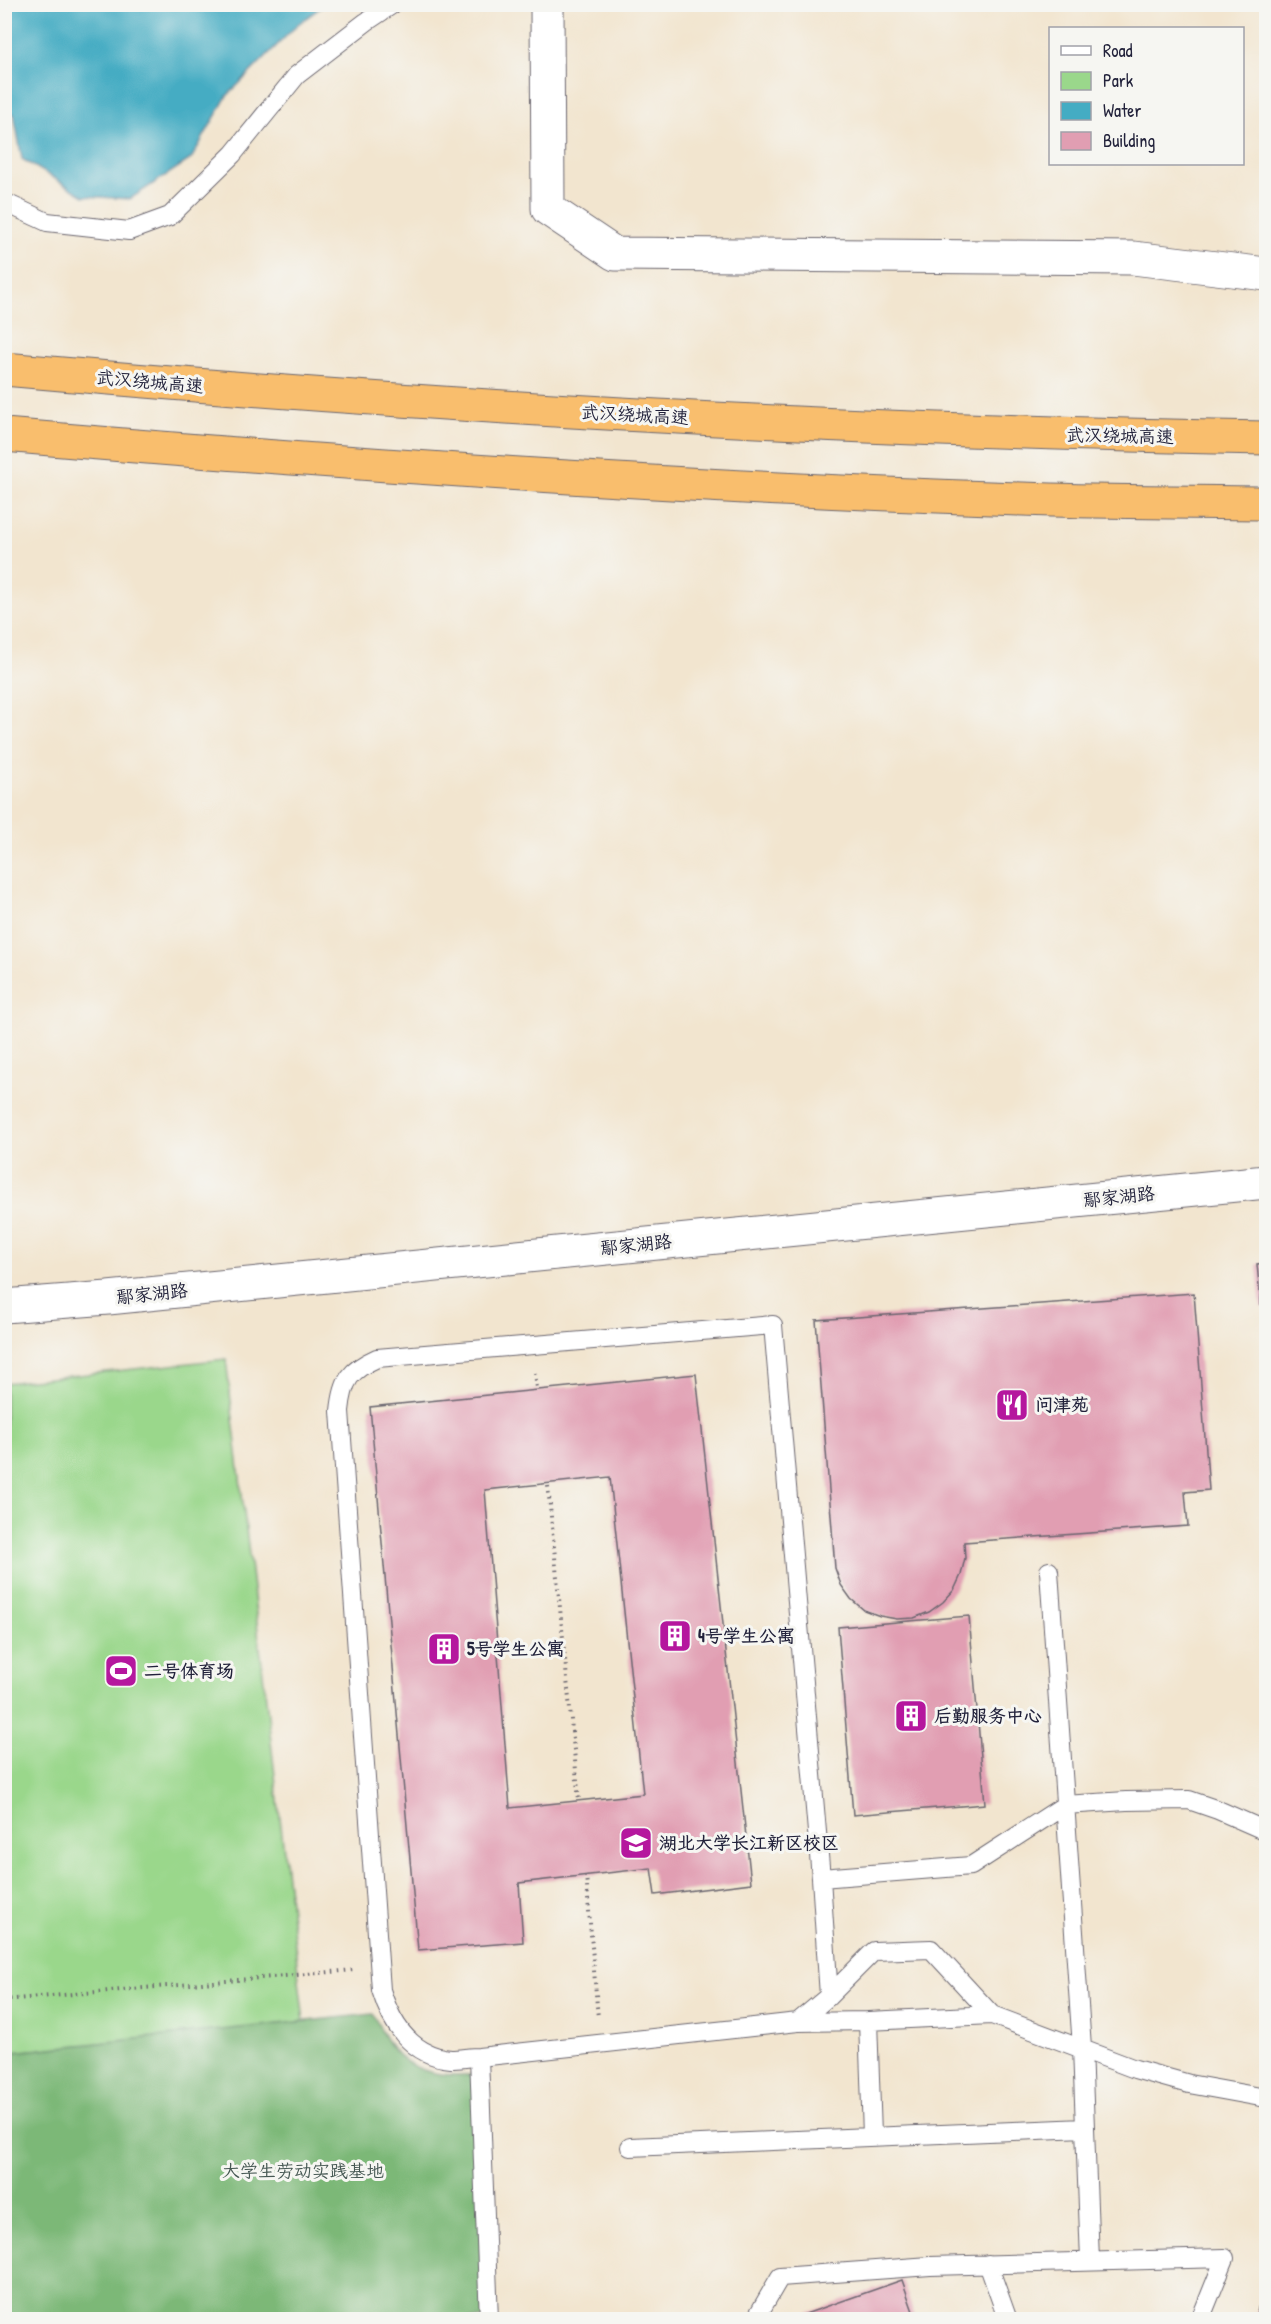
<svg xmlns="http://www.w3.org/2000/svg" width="1271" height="2324" viewBox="0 0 1271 2324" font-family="'Patrick Hand','LXGW WenKai TC',sans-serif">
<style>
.green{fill:#9ad78b;stroke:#5e7c63;stroke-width:1.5}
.forest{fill:#7bb877;stroke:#4e6d59;stroke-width:1.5}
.water{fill:#44acc3;stroke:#33677f;stroke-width:1.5}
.building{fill:#e19eb2;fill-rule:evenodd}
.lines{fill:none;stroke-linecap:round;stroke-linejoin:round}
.lane-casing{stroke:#6b666f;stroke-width:20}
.street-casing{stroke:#6b666f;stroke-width:35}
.highway-casing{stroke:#6b666f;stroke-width:35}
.path{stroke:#6b666f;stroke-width:4;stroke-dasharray:1.5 4.5;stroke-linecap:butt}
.lane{stroke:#fff;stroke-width:18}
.street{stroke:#fff;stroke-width:33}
.highway{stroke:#f9be6d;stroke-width:33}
.labels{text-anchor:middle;stroke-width:6;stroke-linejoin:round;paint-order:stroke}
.street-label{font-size:18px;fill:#22223b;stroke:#f6f6f2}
.poi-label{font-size:18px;font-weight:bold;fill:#22223b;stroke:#f6f6f2;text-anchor:start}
.park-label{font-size:18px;fill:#465853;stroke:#f6f6f2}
</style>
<rect width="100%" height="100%" fill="#f6f6f2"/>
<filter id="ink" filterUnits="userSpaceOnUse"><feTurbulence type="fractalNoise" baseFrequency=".0167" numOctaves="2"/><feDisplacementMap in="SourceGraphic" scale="12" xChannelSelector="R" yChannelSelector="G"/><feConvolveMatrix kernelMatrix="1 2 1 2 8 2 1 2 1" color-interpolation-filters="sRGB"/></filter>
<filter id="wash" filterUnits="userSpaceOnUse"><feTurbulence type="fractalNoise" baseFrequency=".008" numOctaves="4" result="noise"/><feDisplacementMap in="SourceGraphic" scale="24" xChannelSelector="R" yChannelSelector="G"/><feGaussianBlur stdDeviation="1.35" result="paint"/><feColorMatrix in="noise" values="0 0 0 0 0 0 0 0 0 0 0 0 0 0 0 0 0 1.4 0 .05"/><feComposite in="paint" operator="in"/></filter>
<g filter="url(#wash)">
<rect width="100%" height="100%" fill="#f2e5cf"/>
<!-- green -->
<path class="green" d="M 226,1359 L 304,2022 L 5,2053 L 5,1383 Z"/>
<!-- forest -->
<path class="forest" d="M 373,2014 C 378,2024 383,2035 389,2044 C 410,2075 445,2077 479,2074 L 489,2319 L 5,2319 L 4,2053 Z"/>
<!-- water -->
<path class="water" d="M 4,5 L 5,4 L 324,5 L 298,24 L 227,96 L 191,159 L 130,199 L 84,196 L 22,159 L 14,114 L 5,114 Z"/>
<g id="blocks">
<!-- building -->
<path class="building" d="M 1266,1263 L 1266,1307 L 1261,1307 L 1257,1264 Z
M 1194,1293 L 1209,1490 L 1185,1492 L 1188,1526 L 964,1542 L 965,1558 L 961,1575 L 954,1590 L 943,1602 L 929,1612 L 914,1618 L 897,1619 L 880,1616 L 864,1610 L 851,1599 L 841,1585 L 835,1568 L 816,1320 Z
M 696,1374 L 751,1883 L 655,1895 L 651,1868 L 519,1883 L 523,1942 L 418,1950 L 370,1407 ZM 610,1477 L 643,1794 L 510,1808 L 485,1490 Z
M 969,1616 L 985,1804 L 853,1815 L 838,1627 Z
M 902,2280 L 916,2320 L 791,2320 L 791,2319 Z
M 1266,2284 L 1266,2320 L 1254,2320 Z"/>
</g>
</g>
<g filter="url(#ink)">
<use href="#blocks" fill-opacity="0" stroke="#6b666f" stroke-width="1.5"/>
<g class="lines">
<defs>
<path id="lane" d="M 4,202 L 47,222 L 129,231 L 170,216 L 233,154 L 297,75 L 366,22 L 393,4
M 1049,1571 L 1082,2048 L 1090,2261
M 821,1878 L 971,1866 L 1065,1805 L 1126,1801 L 1189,1800 L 1218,1810 L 1266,1831
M 829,1996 L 798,2022 L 479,2057 C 470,2057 460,2059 451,2059 C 411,2056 391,2023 381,1990 L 340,1411 C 343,1380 350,1370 377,1358 L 773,1325 L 821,1878 L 829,1996 L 874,1951 L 931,1949 L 992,2015 L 1135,2069 L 1189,2084 L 1266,2098
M 798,2022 L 868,2021
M 479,2057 L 489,2320
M 872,2135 L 868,2021 L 992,2015
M 630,2147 L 1084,2128
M 988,2264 L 1008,2320
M 755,2320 L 780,2277 L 930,2266 L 1225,2258 L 1200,2320"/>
<path id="street" d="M 547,4 L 548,209 L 615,254 L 1133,258 L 1266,274
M 4,1306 L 108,1298 L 1266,1182"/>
<path id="highway" d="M 4,369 C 424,406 845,431 1266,438
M 4,435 C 352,465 701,489 1051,500 C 1122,502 1195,502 1266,503"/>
</defs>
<!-- lane casing -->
<use href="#lane" class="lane-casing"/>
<!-- street casing -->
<use href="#street" class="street-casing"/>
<!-- highway casing -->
<use href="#highway" class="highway-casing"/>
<!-- path -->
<path class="path" d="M 535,1373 L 537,1388
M 548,1486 L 579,1801
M 586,1875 L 598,2018
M 4,2000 L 354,1970"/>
<!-- lane -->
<use href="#lane" class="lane"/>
<!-- street -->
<use href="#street" class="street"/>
<!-- highway -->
<use href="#highway" class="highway"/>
</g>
</g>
<!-- icons -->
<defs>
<symbol id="restaurant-square" viewBox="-11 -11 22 22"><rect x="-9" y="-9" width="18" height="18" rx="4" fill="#b5179e" stroke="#f6f6f2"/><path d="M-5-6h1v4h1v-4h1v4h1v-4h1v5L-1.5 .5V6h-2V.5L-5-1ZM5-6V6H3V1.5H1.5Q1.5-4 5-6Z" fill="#fff"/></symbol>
<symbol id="building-square" viewBox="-11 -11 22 22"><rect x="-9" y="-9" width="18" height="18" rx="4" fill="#b5179e" stroke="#f6f6f2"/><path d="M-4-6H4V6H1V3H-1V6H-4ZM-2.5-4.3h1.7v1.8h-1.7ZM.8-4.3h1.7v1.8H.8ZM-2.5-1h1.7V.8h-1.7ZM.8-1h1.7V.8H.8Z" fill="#fff"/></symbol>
<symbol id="stadium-square" viewBox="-11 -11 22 22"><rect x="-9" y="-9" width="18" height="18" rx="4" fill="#b5179e" stroke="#f6f6f2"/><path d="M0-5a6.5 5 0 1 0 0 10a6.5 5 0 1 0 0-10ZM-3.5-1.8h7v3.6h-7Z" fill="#fff"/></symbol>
<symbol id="university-square" viewBox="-11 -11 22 22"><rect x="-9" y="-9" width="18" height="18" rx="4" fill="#b5179e" stroke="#f6f6f2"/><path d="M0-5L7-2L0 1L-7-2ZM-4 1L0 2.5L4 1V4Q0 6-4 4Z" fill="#fff"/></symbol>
</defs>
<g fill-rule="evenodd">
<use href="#restaurant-square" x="993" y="1386" width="38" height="38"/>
<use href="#building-square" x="656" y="1617" width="38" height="38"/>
<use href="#building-square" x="425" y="1630" width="38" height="38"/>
<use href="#stadium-square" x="102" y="1652" width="38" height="38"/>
<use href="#building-square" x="892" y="1697" width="38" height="38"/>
<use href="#university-square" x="617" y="1824" width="38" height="38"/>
</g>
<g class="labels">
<!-- street labels -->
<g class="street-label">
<text transform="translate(150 382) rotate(5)" y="6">武汉绕城高速</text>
<text transform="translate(635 415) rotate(3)" y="6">武汉绕城高速</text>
<text transform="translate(1120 436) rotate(1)" y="6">武汉绕城高速</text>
<text transform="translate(1119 1197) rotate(-6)" y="6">鄢家湖路</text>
<text transform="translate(636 1245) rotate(-6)" y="6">鄢家湖路</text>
<text transform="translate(152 1294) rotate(-6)" y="6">鄢家湖路</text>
</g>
<!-- poi labels -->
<g class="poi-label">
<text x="1035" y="1411">问津苑</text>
<text x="698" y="1642">4号学生公寓</text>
<text x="467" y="1655">5号学生公寓</text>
<text x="144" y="1677">二号体育场</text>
<text x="934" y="1722">后勤服务中心</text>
<text x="659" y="1849">湖北大学长江新区校区</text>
</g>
<!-- park labels -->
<g class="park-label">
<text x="303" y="2177">大学生劳动实践基地</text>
</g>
</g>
<!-- margin -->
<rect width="1271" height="2324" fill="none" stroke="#f6f6f2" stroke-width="24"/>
<!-- legend -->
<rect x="1049" y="27" width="195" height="138" fill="#f6f6f2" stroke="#a1a1a9" stroke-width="1.5"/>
<rect x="1061" y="46" width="30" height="9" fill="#ffffff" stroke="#a1a1a9" stroke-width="1.5"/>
<text x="1103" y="57" font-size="18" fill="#22223b">Road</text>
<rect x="1061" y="72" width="30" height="18" fill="#9ad78b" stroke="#a1a1a9" stroke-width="1.5"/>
<text x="1103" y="87" font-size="18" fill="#22223b">Park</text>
<rect x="1061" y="102" width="30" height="18" fill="#44acc3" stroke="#a1a1a9" stroke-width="1.5"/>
<text x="1103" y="117" font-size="18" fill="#22223b">Water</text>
<rect x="1061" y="132" width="30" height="18" fill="#e19eb2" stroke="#a1a1a9" stroke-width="1.5"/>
<text x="1103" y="147" font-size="18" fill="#22223b">Building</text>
</svg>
